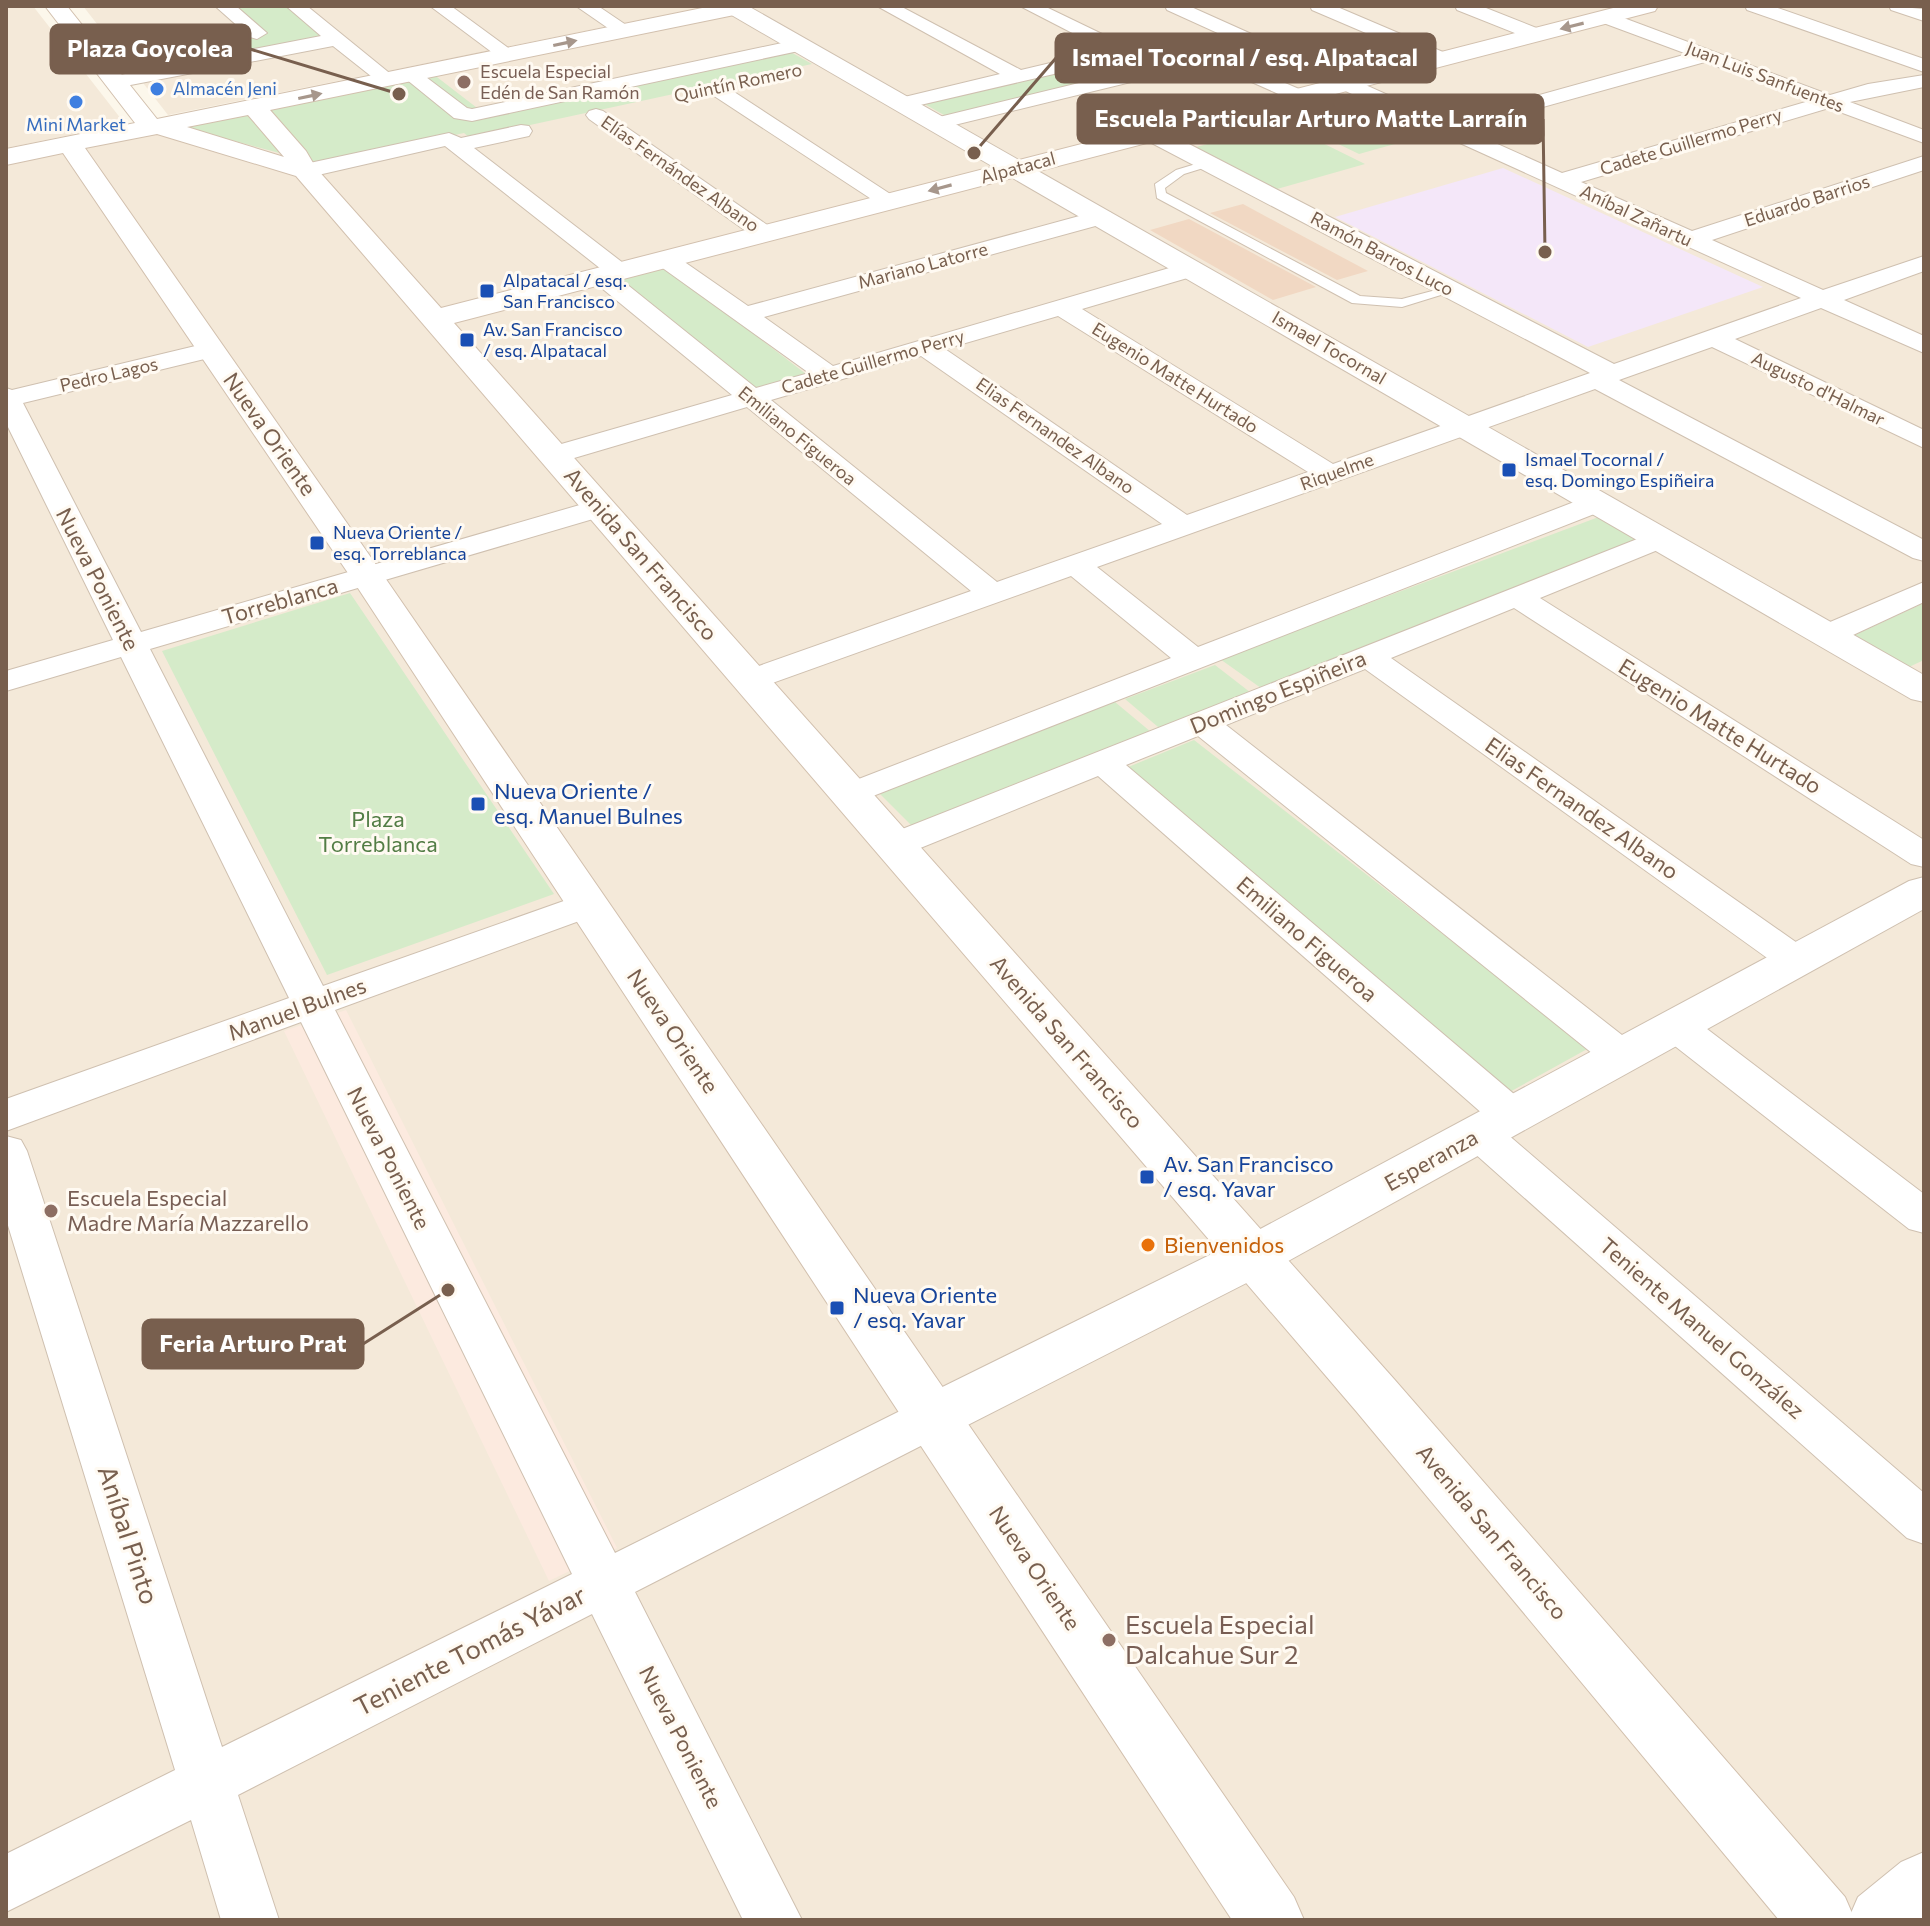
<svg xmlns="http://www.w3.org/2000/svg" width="1930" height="1926" viewBox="0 0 1930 1926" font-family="Commissioner,sans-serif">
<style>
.residential{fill:#f4e9d9}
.commercial{fill:#fceadf}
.education{fill:#f4e7f9}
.green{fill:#d5ebc9}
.building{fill:#f1d8c3}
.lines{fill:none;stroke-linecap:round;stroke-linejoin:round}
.service-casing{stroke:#cfc0b0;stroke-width:2}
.minor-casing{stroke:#cfc0b0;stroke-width:2}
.tertiary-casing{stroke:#cfc0b0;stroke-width:2}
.secondary-casing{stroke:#d2c0ae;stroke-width:2}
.service{fill:#fff;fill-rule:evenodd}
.minor{fill:#fff;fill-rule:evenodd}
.tertiary{fill:#fff;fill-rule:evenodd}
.secondary{fill:#fff;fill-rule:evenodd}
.oneway{fill:#a7978c}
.education-dot{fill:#8d6e63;stroke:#fffaf2;stroke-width:3}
.shop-dot{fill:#3f7fe0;stroke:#fffaf2;stroke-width:3}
.transit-dot{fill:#1a4fb4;stroke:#fffaf2;stroke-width:3}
.food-dot{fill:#e8710a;stroke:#fffaf2;stroke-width:3}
.labels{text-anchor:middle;stroke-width:6;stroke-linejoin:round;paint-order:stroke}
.far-education-label{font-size:18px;fill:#785e54;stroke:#fffaf2;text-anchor:start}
.far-street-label{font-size:18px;fill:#785f4e;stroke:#fffaf2}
.far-shop-label{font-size:18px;fill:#366cbe;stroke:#fffaf2;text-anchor:start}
.far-transit-label{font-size:18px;fill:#164399;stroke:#fffaf2;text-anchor:start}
.street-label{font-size:22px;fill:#785f4e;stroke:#fffaf2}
.transit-label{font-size:22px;fill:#164399;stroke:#fffaf2;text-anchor:start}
.park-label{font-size:22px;fill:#537d45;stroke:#fffaf2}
.education-label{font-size:22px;fill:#785e54;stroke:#fffaf2;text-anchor:start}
.food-label{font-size:22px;fill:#c56008;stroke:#fffaf2;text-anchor:start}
.near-street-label{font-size:26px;fill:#785f4e;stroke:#fffaf2}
.near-education-label{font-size:26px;fill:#785e54;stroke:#fffaf2;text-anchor:start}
.leader{fill:none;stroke:#785f4e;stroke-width:3}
.callout-dot{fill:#785f4e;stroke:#fffaf2;stroke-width:3}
.callout{fill:#785f4e;stroke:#785f4e;stroke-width:3}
.callout-label{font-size:24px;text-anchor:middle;font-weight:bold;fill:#fff}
</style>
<rect width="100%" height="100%" fill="#fcf7eb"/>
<!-- residential -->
<path class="residential" d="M 6,6 L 33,6 L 125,124 L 6,148 Z
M 83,6 L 710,6 L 168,115 Z
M 764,6 L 1924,6 L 1924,1920 L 6,1920 L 6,162 Z"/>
<!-- commercial -->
<path class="commercial" d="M 346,1010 L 617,1548 L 549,1581 L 284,1031 Z"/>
<!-- education -->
<path class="education" d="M 1503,168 L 1763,287 L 1588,347 L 1335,217 Z"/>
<!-- green -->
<path class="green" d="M 231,6 L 290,6 L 323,39 L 136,73 L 127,61 L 264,35 Z
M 1212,33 L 1288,68 L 1259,75 L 1215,55 L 951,119 L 921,102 Z
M 787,50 L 812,64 L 470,138 L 464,133 L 321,164 L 182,127 L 433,74 L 485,114 Z
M 1395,121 L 1427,135 L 1359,154 L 1328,139 Z
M 1284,124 L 1365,164 L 1277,189 L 1196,147 Z
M 661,267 L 733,318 L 806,374 L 754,390 L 615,279 Z
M 1604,515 L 1643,539 L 1268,693 L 1220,659 Z
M 350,593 L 554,894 L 327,975 L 162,651 Z
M 1924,603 L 1924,660 L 1909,667 L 1855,635 Z
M 1215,665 L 1255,696 L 1164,732 L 1125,699 Z
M 1115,702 L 1157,737 L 917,831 L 878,792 Z
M 1194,740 L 1589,1048 L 1506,1094 L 1116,772 Z"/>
<!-- building -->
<path class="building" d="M 1243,204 L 1280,224 L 1368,271 L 1337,280 L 1210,213 Z
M 1189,219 L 1316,287 L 1273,300 L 1150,230 Z"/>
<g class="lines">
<defs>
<path id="service" d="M 1209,160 L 1213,161 L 1213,165 L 1184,174 L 1165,188 L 1166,193 L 1360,296 L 1402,299 L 1451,286 L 1457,290 L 1402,307 L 1352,303 L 1157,198 L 1155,184 L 1176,170 Z"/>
<path id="minor" d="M 215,6 L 236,6 L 267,33 L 257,39 L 250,37 Z
M 286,6 L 307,6 L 398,80 L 395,84 L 381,84 L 333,46 L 115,88 L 105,82 L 115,76 L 321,36 Z
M 430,6 L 451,6 L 518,55 L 508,61 L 501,59 Z
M 576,6 L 598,6 L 635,31 L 632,35 L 618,35 Z
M 877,6 L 900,6 L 1021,70 L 1080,56 L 1090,62 L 1080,68 L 903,109 L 896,107 L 893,103 L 896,99 L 1000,74 Z
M 1020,6 L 1044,6 L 1131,48 L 1134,52 L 1131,56 L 1117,56 Z
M 1165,6 L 1189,6 L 1446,121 L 1687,54 L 1598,21 L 1596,17 L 1598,13 L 1605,11 L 1830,95 L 1868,84 L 1924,75 L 1924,87 L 1850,102 L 1924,130 L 1924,143 L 1829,108 L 1581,182 L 1692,231 L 1924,156 L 1924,170 L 1712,240 L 1823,290 L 1924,256 L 1924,271 L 1844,300 L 1924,336 L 1924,353 L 1821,308 L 1735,339 L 1924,430 L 1924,448 L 1712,347 L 1619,380 L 1924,540 L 1924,561 L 1913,558 L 1595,389 L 1097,567 L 1198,647 L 1587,497 L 1597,494 L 1607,497 L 1611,503 L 1607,509 L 850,805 L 838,801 L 833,794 L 838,787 L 1171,658 L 1071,576 L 761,687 L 750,690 L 739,687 L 734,680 L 739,673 L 971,591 L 747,407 L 564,461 L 554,463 L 544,461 L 540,455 L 544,449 L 732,395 L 593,281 L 590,276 L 601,269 L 445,146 L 305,178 L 294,171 L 305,164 L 449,133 L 461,138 L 521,125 L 529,126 L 532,131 L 529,136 L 474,148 L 627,266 L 630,271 L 619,278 L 756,388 L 809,373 L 657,264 L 653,259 L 657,254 L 673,254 L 748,306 L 1094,212 L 1110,212 L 1113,217 L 1110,222 L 764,317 L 833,366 L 1183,264 L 1201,264 L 1204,269 L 1201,274 L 1082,309 L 1333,464 L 1590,373 L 1144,139 L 1141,134 L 1144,129 L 1160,129 L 1614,364 L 1801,298 L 1167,10 ZM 1705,62 L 1809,101 L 1562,173 L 1464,129 ZM 1058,316 L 1308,472 L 1187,515 L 945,349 ZM 921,356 L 1162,524 L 997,582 L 771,400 Z
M 1310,6 L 1335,6 L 1450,55 L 1453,59 L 1450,63 L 1436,63 L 1312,10 Z
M 1455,6 L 1481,6 L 1544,31 L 1547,35 L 1544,39 L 1530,39 L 1457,10 Z
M 1745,6 L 1772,6 L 1924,59 L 1924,72 L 1747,10 Z
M 1889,6 L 1924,9 L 1924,21 L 1891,10 Z
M 801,39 L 811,45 L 808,49 L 472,121 L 454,118 L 401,75 L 404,71 L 418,71 L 467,108 L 472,109 Z
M 1211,51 L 1306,92 L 1309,96 L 1299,102 L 1292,100 L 1209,63 L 938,129 L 927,123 L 931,119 Z
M 715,82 L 722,84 L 901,201 L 898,206 L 882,206 L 708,92 L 705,88 Z
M 596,109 L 603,111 L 773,229 L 777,234 L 773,239 L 757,239 L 589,119 L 586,115 L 589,111 Z
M 212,342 L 221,345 L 225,350 L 221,355 L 23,403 L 141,632 L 590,502 L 600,499 L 610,502 L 614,508 L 610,514 L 150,649 L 323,986 L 575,897 L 588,893 L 601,897 L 606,905 L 601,913 L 335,1010 L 615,1553 L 916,1403 L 933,1397 L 950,1403 L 957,1417 L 950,1431 L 635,1592 L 802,1920 L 743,1920 L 592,1614 L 238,1795 L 279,1920 L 221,1920 L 191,1820 L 6,1912 L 6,1854 L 175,1770 L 6,1219 L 6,1136 L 21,1140 L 27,1151 L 222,1747 L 572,1574 L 301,1022 L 6,1131 L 6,1099 L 289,998 L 121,657 L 6,691 L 6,671 L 113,640 L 6,423 L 6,388 L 12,390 Z
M 1660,530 L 1670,533 L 1675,539 L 1670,545 L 1540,598 L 1924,840 L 1924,867 L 1911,864 L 1514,608 L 1391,658 L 1810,952 L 1816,961 L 1810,970 L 1797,974 L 1784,970 L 1365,669 L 1226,725 L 1636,1046 L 1642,1056 L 1636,1066 L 1622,1070 L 1608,1066 L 1198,736 L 1126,765 L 1527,1105 L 1533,1116 L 1527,1127 L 1512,1131 L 1499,1127 L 1924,1493 L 1924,1544 L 1907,1538 L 1464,1144 L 1458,1133 L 1464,1122 L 1479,1118 L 1492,1122 L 1098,776 L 908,853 L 895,856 L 882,853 L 877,845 L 882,837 Z
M 1924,582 L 1924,602 L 1838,642 L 1827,644 L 1816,642 L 1811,635 L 1816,628 Z
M 1676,1012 L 1690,1016 L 1924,1194 L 1924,1233 L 1909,1229 L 1662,1036 L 1656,1026 L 1662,1016 Z"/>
<path id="tertiary" d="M 727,6 L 748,6 L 1924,675 L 1924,702 L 1911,699 L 728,13 Z
M 1924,877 L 1924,909 L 1272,1270 L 952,1433 L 933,1440 L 914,1433 L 906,1417 L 914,1401 L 1236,1242 L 1909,881 Z
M 1924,1852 L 1924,1920 L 1848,1920 L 1858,1897 L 1901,1862 Z"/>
<path id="secondary" d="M 45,6 L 67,6 L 157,119 L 712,6 L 755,6 L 744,13 L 270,110 L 306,151 L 316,168 L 441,308 L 1621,6 L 1658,6 L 1655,11 L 454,323 L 1394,1379 L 1845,1897 L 1855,1920 L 1779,1920 L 1356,1411 L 296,176 L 157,134 L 85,148 L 379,569 L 1294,1897 L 1304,1920 L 1232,1920 L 350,576 L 63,153 L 6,165 L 6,149 L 135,123 ZM 248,115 L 284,157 L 187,127 Z"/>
</defs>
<!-- service casing -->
<use href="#service" class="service-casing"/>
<!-- minor casing -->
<use href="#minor" class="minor-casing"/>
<!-- tertiary casing -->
<use href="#tertiary" class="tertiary-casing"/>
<!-- secondary casing -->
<use href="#secondary" class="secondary-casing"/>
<!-- service -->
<use href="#service" class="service"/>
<!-- minor -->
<use href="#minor" class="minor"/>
<!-- tertiary -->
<use href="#tertiary" class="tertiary"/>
<!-- secondary -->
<use href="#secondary" class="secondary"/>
</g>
<!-- one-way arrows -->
<defs><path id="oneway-solid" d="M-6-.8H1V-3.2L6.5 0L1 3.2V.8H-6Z" transform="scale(2)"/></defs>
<g class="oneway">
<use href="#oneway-solid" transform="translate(1572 26) rotate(166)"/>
<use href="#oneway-solid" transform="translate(565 43) rotate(-12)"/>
<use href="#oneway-solid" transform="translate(310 96) rotate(-12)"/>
<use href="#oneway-solid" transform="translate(940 188) rotate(165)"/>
</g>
<!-- markers -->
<g class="education-dot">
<circle cx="464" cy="82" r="8"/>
<circle cx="51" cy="1211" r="8"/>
<circle cx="1109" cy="1640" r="8"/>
</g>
<g class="shop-dot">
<circle cx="157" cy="89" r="8"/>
<circle cx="76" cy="102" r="8"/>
</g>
<g class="transit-dot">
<rect x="479" y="283" width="16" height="16" rx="4"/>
<rect x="459" y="332" width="16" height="16" rx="4"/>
<rect x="1501" y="462" width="16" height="16" rx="4"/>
<rect x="309" y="535" width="16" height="16" rx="4"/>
<rect x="470" y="796" width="16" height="16" rx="4"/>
<rect x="1139" y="1169" width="16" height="16" rx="4"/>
<rect x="829" y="1300" width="16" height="16" rx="4"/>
</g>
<circle class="food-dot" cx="1148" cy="1245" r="8"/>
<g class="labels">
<!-- far-education labels -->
<g class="far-education-label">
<text x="480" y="78">Escuela Especial<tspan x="480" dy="21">Edén de San Ramón</tspan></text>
</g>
<!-- far-street labels -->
<g class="far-street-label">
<text transform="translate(1765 77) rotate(21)" y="6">Juan Luis Sanfuentes</text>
<text transform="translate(738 83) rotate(-12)" y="6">Quintín Romero</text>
<text transform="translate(1691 142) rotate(-17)" y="6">Cadete Guillermo Perry</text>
<text transform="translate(1018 168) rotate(-15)" y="6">Alpatacal</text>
<text transform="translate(680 174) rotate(35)" y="6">Elías Fernández Albano</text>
<text transform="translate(1807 201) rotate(-18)" y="6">Eduardo Barrios</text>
<text transform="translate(1636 216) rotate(25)" y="6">Aníbal Zañartu</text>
<text transform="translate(1382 254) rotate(28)" y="6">Ramón Barros Luco</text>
<text transform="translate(923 266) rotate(-15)" y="6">Mariano Latorre</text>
<text transform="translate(1329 348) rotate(30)" y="6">Ismael Tocornal</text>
<text transform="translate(873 362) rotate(-16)" y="6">Cadete Guillermo Perry</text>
<text transform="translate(109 375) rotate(-13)" y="6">Pedro Lagos</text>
<text transform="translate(1175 378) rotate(32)" y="6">Eugenio Matte Hurtado</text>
<text transform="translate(1818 389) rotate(26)" y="6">Augusto d'Halmar</text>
<text transform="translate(797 436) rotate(39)" y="6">Emiliano Figueroa</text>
<text transform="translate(1055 436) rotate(35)" y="6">Elias Fernandez Albano</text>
<text transform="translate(1337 472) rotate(-20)" y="6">Riquelme</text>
</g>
<!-- far-shop labels -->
<g class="far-shop-label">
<text x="173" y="95">Almacén Jeni</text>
<text x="76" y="131" text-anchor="middle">Mini Market</text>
</g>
<!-- far-transit labels -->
<g class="far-transit-label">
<text x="503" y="287">Alpatacal / esq.<tspan x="503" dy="21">San Francisco</tspan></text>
<text x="483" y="336">Av. San Francisco<tspan x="483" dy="21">/ esq. Alpatacal</tspan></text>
<text x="1525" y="466">Ismael Tocornal /<tspan x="1525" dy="21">esq. Domingo Espiñeira</tspan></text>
<text x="333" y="539">Nueva Oriente /<tspan x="333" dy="21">esq. Torreblanca</tspan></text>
</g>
<!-- street labels -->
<g class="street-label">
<text transform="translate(270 434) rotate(55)" y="8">Nueva Oriente</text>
<text transform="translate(641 554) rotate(49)" y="8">Avenida San Francisco</text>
<text transform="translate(98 579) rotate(63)" y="8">Nueva Poniente</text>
<text transform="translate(280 601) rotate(-16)" y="8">Torreblanca</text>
<text transform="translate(1278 692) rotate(-22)" y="8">Domingo Espiñeira</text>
<text transform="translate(1720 726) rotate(32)" y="8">Eugenio Matte Hurtado</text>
<text transform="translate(1582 808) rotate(35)" y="8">Elias Fernandez Albano</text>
<text transform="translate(1307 939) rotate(41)" y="8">Emiliano Figueroa</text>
<text transform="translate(297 1009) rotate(-20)" y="8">Manuel Bulnes</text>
<text transform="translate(673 1031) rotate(56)" y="8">Nueva Oriente</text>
<text transform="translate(1067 1042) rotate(49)" y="8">Avenida San Francisco</text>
<text transform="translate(389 1158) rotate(63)" y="8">Nueva Poniente</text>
<text transform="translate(1431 1160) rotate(-29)" y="8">Esperanza</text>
<text transform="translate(1702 1328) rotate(41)" y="8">Teniente Manuel González</text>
<text transform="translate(1492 1532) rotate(50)" y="8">Avenida San Francisco</text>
<text transform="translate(1035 1568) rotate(56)" y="8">Nueva Oriente</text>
<text transform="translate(681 1737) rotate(63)" y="8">Nueva Poniente</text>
</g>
<!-- transit labels -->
<g class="transit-label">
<text x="494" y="799">Nueva Oriente /<tspan x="494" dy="25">esq. Manuel Bulnes</tspan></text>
<text x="1163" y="1172">Av. San Francisco<tspan x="1163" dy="25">/ esq. Yavar</tspan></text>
<text x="853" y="1303">Nueva Oriente<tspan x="853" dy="25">/ esq. Yavar</tspan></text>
</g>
<!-- park labels -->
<g class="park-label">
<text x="378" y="827">Plaza<tspan x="378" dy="25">Torreblanca</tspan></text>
</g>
<!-- education labels -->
<g class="education-label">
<text x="67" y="1206">Escuela Especial<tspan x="67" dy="25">Madre María Mazzarello</tspan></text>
</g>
<!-- food labels -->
<g class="food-label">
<text x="1164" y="1253">Bienvenidos</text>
</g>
<!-- near-street labels -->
<g class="near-street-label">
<text transform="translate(128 1535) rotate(72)" y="9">Aníbal Pinto</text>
<text transform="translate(470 1651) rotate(-27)" y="9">Teniente Tomás Yávar</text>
</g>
<!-- near-education labels -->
<g class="near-education-label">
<text x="1125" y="1634">Escuela Especial<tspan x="1125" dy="30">Dalcahue Sur 2</tspan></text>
</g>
</g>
<!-- callouts -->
<path class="leader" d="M399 94L250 49M974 153L1056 58M1545 252L1543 119M448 1290L363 1344"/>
<g class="callout-dot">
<circle cx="399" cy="94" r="8"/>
<circle cx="974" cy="153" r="8"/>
<circle cx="1545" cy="252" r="8"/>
<circle cx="448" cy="1290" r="8"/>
</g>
<g class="callout">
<rect x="51" y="25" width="199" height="48" rx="8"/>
<rect x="1056" y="34" width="379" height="48" rx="8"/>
<rect x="1078" y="95" width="465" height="48" rx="8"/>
<rect x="143" y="1320" width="220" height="48" rx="8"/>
</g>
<g class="callout-label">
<text x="150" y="57">Plaza Goycolea</text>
<text x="1245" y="66">Ismael Tocornal / esq. Alpatacal</text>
<text x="1311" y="127">Escuela Particular Arturo Matte Larraín</text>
<text x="253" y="1352">Feria Arturo Prat</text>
</g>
<!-- border -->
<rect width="1930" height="1926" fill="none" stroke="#785f4e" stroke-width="16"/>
</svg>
